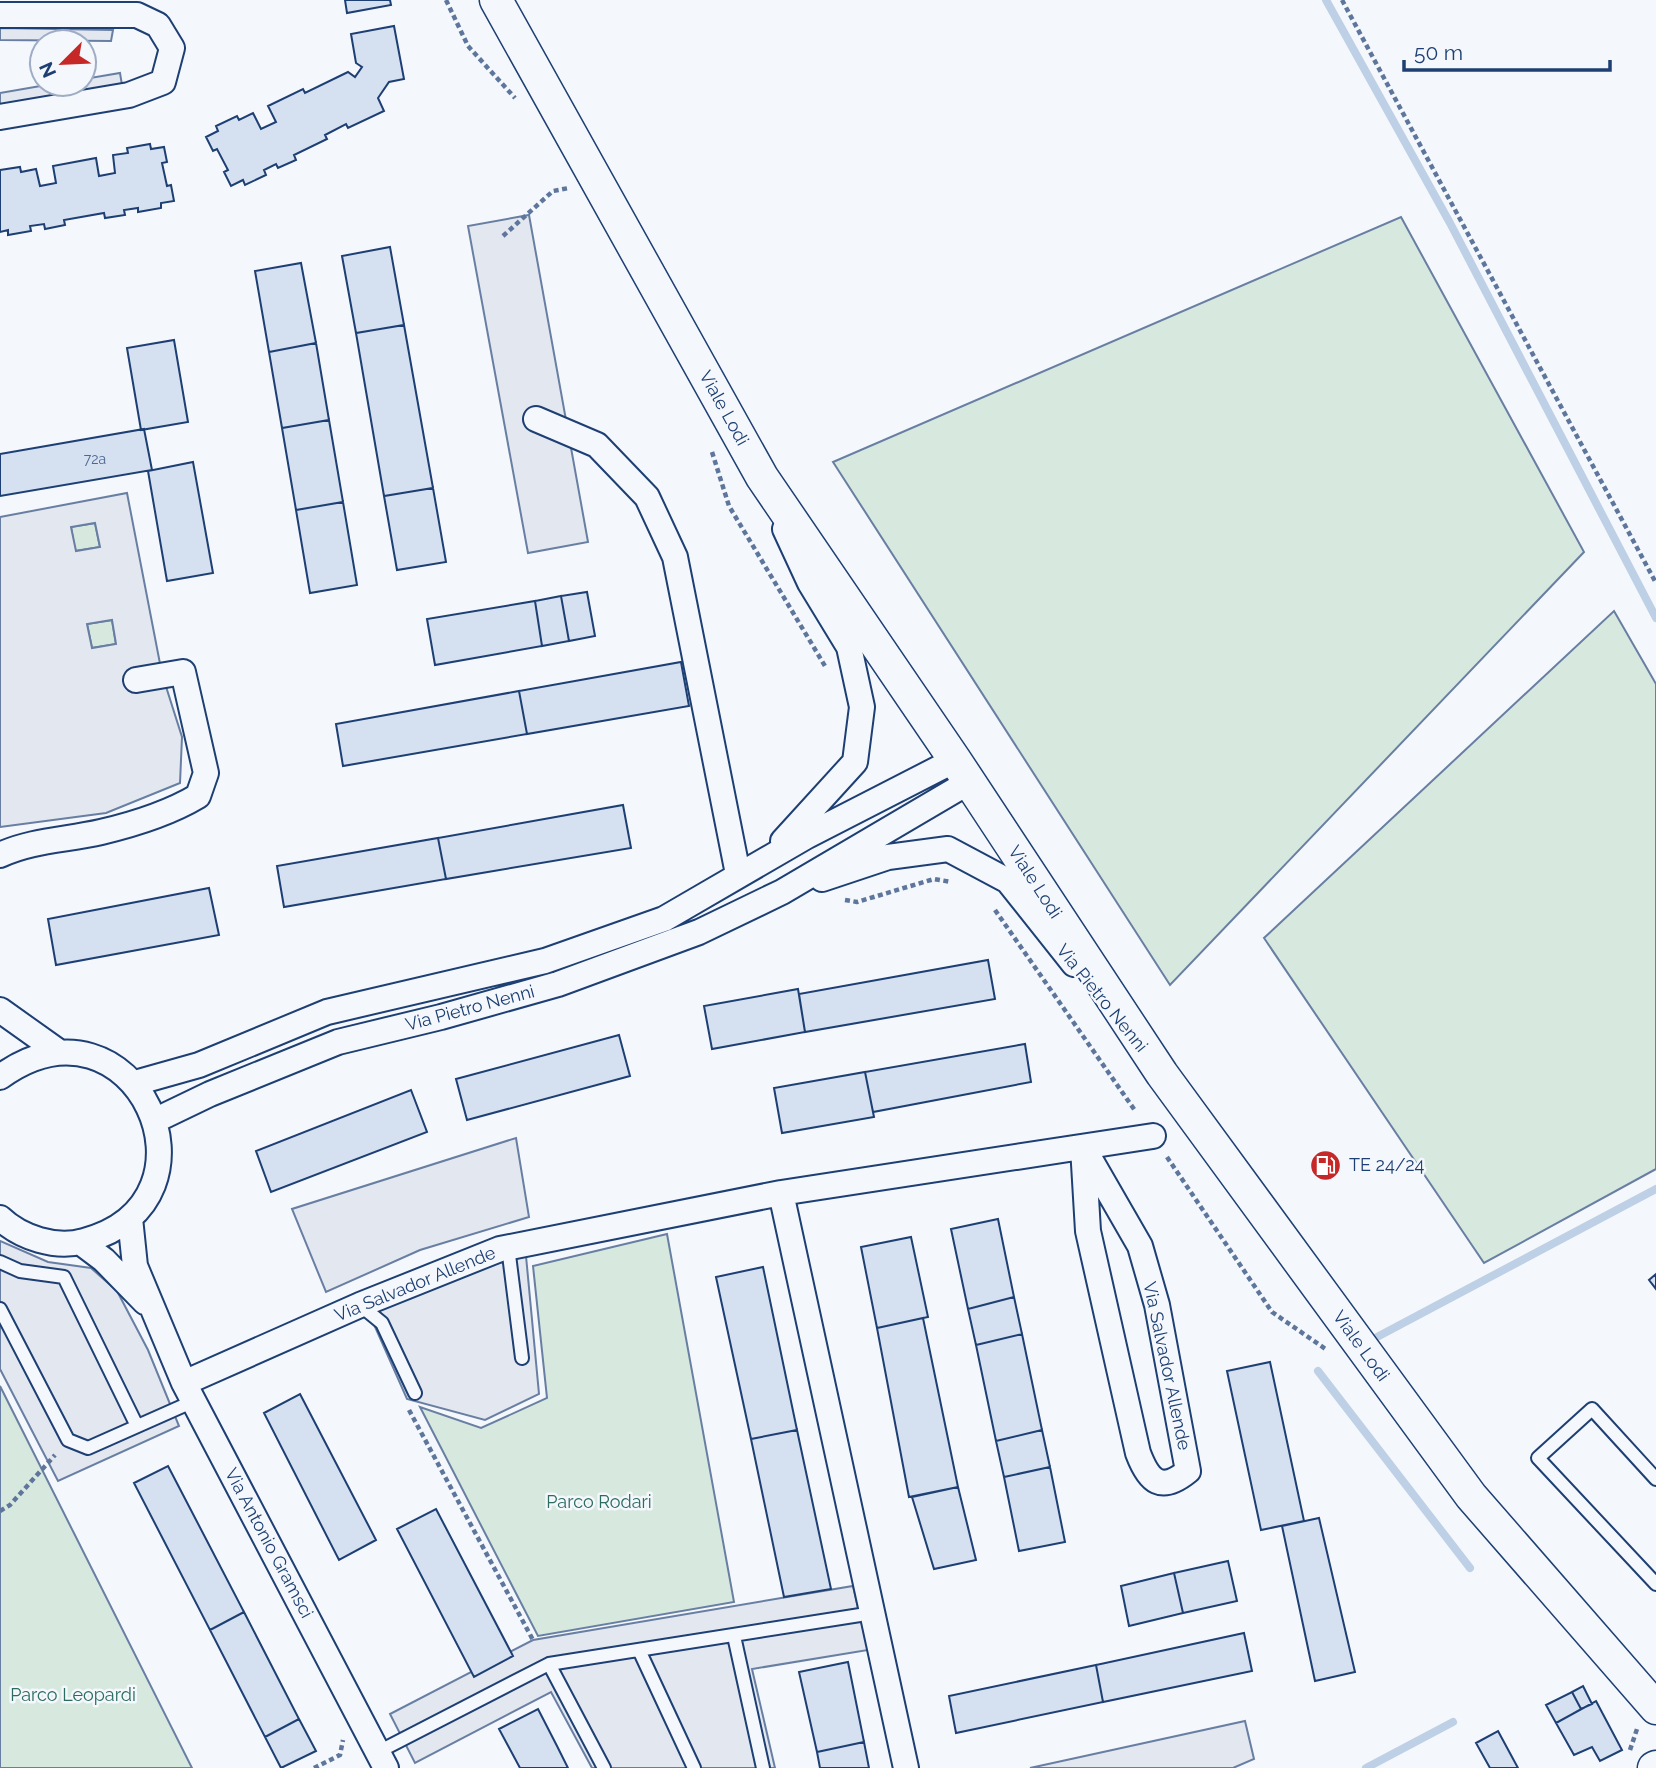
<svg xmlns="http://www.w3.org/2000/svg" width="1656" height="1768" viewBox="0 0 1656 1768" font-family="Raleway,sans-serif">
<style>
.green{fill:#d7e8df;stroke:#687fa3;stroke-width:2}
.parking{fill:#e3e8f0;stroke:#687fa3;stroke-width:2;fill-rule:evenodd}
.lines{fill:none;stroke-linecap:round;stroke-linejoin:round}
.stream{stroke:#bed0e5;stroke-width:8}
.building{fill:#d5e0f0;stroke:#1d3f73;stroke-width:2}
.service-casing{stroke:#1d3f73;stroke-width:16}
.minor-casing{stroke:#1d3f73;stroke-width:28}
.tertiary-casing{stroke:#1d3f73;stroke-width:35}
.path{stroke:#5e769c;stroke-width:4.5;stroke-dasharray:5 3.5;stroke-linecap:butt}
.service{stroke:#f4f7fb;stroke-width:12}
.minor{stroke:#f4f7fb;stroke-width:24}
.tertiary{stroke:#f4f7fb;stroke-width:32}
.labels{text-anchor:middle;stroke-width:5;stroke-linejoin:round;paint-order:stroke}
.number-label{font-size:14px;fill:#4b6792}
.street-label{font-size:18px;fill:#1d3f73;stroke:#f4f7fb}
.poi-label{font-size:18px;fill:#1d3f73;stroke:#f4f7fb;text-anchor:start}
.park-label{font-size:18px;fill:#2c6c60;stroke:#f4f7fb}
</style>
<rect width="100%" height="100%" fill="#f4f7fb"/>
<!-- green -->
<path class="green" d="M 1401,217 L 1584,552 L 1170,985 L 833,462 Z
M 95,523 L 100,547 L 75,551 L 71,527 Z
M 1614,611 L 1656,684 L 1656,1169 L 1484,1263 L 1264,938 Z
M 112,620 L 116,644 L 92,648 L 87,624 Z
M 667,1234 L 734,1602 L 538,1636 L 420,1407 L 481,1428 L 547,1398 L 533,1266 Z
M 0,1386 L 192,1768 L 0,1768 Z"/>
<!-- parking -->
<path class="parking" d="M 0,28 L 113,30 L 111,41 L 0,40 Z
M 120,73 L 122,85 L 0,105 L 0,93 L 52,84 L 84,84 L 84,79 Z
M 529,215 L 588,542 L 528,553 L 468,226 Z
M 127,493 L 162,674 L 182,737 L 180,783 L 106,813 L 0,827 L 0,517 ZM 95,523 L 100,547 L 76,551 L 71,527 ZM 112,620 L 116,644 L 92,648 L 87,624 Z
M 516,1138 L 529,1217 L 420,1250 L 326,1292 L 292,1209 Z
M 0,1241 L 48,1262 L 91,1268 L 117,1291 L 148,1350 L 179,1426 L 58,1481 L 0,1369 Z
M 526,1256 L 539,1394 L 485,1420 L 407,1399 L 368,1311 L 457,1274 Z
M 853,1586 L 868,1650 L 752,1669 L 775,1768 L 592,1768 L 551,1692 L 415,1763 L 390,1714 L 533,1640 Z
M 1245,1721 L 1254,1759 L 1233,1768 L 1030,1768 Z"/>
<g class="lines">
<!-- stream -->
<path class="stream" d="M 1326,0 L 1450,223 L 1656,618
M 1377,1337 L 1656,1189
M 1318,1371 L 1470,1568
M 1366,1768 L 1453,1722"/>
</g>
<!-- building -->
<path class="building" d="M 345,0 L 390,0 L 391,5 L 347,13 Z
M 394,26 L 404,79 L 389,82 L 378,98 L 384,111 L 348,128 L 346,124 L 325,135 L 327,139 L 294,155 L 296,160 L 278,168 L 276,164 L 264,170 L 266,175 L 245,185 L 243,180 L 231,186 L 224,172 L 228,170 L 217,149 L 213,151 L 206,137 L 218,131 L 216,126 L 237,116 L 239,120 L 253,113 L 261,129 L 276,122 L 268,106 L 303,89 L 305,93 L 348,72 L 355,77 L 362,67 L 356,63 L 351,34 Z
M 150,144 L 151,149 L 164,147 L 167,162 L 162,163 L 167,186 L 171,185 L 174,201 L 161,203 L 161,208 L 138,212 L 138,208 L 124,210 L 125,215 L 105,218 L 104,213 L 64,220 L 65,225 L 45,229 L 44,224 L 30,226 L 31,231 L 8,235 L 8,230 L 0,232 L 0,170 L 20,167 L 21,172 L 36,169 L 40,186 L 56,183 L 53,166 L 96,158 L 99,176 L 115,173 L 113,155 L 128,153 L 127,148 Z
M 390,247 L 404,325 L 356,333 L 342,256 Z
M 301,263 L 316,343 L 269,352 L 255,271 Z
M 404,325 L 433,488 L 384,496 L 356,333 Z
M 174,340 L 188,422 L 141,430 L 127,348 Z
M 316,343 L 329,420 L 282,428 L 269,352 Z
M 329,420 L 343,502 L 296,510 L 282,428 Z
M 144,429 L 152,470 L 0,496 L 0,454 Z
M 193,462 L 213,573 L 167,581 L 148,471 Z
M 433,488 L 446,562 L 397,570 L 384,496 Z
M 343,502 L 357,585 L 310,593 L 296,510 Z
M 587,592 L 595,636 L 569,641 L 561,596 Z
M 561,596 L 569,641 L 542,646 L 535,601 Z
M 535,601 L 542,646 L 435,665 L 427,619 Z
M 681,662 L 689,706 L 527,734 L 519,691 Z
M 519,691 L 527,734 L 343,766 L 336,724 Z
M 623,805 L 631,848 L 446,879 L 438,838 Z
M 438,838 L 446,879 L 284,907 L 277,866 Z
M 209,888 L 219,935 L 56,965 L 48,919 Z
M 988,960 L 995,999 L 805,1032 L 799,994 Z
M 798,989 L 805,1032 L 712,1049 L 704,1006 Z
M 619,1035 L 630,1076 L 467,1120 L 456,1079 Z
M 1025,1044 L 1031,1082 L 873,1112 L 865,1072 Z
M 865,1072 L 874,1117 L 782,1133 L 774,1088 Z
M 411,1090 L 427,1132 L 271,1192 L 256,1151 Z
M 998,1219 L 1014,1297 L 968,1309 L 951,1229 Z
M 911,1237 L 928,1317 L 877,1328 L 861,1247 Z
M 763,1267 L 797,1430 L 751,1439 L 716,1277 Z
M 1656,1274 L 1656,1289 L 1649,1280 Z
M 1014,1297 L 1022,1334 L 976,1345 L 968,1309 Z
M 923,1318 L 958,1487 L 909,1497 L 877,1328 Z
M 1022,1334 L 1042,1430 L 996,1441 L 976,1345 Z
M 1270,1362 L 1304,1521 L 1261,1530 L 1227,1371 Z
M 300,1394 L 376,1540 L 339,1560 L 264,1413 Z
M 797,1430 L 831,1589 L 784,1597 L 751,1439 Z
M 1042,1430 L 1050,1467 L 1004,1477 L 996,1441 Z
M 168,1466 L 244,1612 L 210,1630 L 134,1483 Z
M 1050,1467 L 1065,1542 L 1019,1551 L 1004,1477 Z
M 958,1487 L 976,1560 L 934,1569 L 912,1497 Z
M 436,1509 L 513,1656 L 474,1677 L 397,1529 Z
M 1319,1518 L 1355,1672 L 1315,1681 L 1282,1526 Z
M 1228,1561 L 1237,1601 L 1183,1613 L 1174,1573 Z
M 1174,1573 L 1183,1613 L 1129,1626 L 1121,1586 Z
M 244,1612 L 299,1719 L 265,1737 L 210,1630 Z
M 1244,1633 L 1252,1671 L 1103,1702 L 1096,1665 Z
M 848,1662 L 864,1742 L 817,1752 L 799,1672 Z
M 1096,1665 L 1103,1702 L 956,1733 L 949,1696 Z
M 1583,1686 L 1592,1704 L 1581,1709 L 1572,1692 Z
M 1572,1692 L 1581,1709 L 1556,1723 L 1546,1705 Z
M 1596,1701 L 1622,1750 L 1600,1761 L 1592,1747 L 1574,1755 L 1556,1723 Z
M 538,1709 L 557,1746 L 568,1768 L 520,1768 L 499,1729 Z
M 299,1719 L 316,1751 L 281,1768 L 265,1737 Z
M 1498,1731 L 1518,1768 L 1490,1768 L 1476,1743 Z
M 864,1742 L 869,1768 L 820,1768 L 817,1752 Z"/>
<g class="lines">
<defs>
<path id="service" d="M 508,1247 L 522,1358
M 0,1262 L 20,1271 L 64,1277 L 137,1426
M 360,1305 L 382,1323 L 415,1393
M 0,1309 L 68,1440 L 88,1448 L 194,1401
M 1656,1479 L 1592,1409 L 1538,1458 L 1656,1584
M 734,1636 L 763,1768
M 639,1650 L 694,1768
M 549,1664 L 604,1768
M 378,1752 L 549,1664 L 860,1615"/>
<path id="minor" d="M 0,15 L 137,15 L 158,25 L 172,48 L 163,82 L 129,95 L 0,117
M 536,419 L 597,445 L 647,497 L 675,557 L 738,874
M 783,841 L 855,762 L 862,707 L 849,647 L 810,583 L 785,529
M 0,855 C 32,840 67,840 101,832 C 135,824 168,814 198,796 L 206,773 L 183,672 L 136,680
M 822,879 L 888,857 L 948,849 L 1008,881 L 1074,964
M 0,1010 L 59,1052
M 0,1077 C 134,980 234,1201 84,1241 C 56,1249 21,1238 0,1218
M 135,1083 L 199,1065 L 327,1012 L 545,961 L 664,919 L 807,836 L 955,760
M 156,1120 L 210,1094 L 338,1042 L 441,1017 L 558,984 L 699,932 L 782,892 L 969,782
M 1083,1147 L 1140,1246 L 1157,1305 L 1188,1471 C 1161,1493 1149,1482 1138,1453 L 1088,1231 Z
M 781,1193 L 906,1768
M 130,1218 L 135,1266 L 184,1383 L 386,1768
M 80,1242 L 104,1260 L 145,1302
M 184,1383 L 360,1305 L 500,1249 L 781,1193 L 1153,1136"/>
<path id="tertiary" d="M 496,0 L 762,477 L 955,760 L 1162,1074 L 1471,1496 L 1656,1708
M 1654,1768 L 1656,1767"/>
</defs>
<!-- service casing -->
<use href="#service" class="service-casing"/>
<!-- minor casing -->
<use href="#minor" class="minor-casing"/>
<!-- tertiary casing -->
<use href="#tertiary" class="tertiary-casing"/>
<!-- path -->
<path class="path" d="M 446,0 L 468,46 L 515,98
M 1342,0 L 1656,583
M 503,236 L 553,191 L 569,188
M 712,452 L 729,506 L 825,666
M 845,900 L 857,902 L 934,879 L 951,882
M 995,910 L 1136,1112
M 1167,1157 L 1272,1312 L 1327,1350
M 409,1410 L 533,1640
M 0,1511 L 10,1505 L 55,1455
M 1630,1750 L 1637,1729
M 314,1768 L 340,1755 L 343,1740"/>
<!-- service -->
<use href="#service" class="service"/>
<!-- minor -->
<use href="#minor" class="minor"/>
<!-- tertiary -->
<use href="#tertiary" class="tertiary"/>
</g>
<!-- icons -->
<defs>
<symbol id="fuel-disc" viewBox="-11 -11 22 22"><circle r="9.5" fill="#c62828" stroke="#f4f7fb"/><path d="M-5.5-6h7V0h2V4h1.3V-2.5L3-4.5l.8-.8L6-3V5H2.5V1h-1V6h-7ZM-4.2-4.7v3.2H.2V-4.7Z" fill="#fff"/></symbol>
</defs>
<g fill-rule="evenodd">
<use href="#fuel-disc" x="1308" y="1148" width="35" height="35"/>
</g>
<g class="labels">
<!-- number labels -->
<g class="number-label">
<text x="95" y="464">72a</text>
</g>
<!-- street labels -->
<g class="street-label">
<text transform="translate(724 408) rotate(61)" y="6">Viale Lodi</text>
<text transform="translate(1035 882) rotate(57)" y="6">Viale Lodi</text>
<text transform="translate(1102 998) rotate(51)" y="6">Via Pietro Nenni</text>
<text transform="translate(470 1008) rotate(-15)" y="6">Via Pietro Nenni</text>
<text transform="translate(415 1284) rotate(-22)" y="6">Via Salvador Allende</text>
<text transform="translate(1361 1346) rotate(54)" y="6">Viale Lodi</text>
<text transform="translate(1167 1366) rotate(78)" y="6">Via Salvador Allende</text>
<text transform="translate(269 1543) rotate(62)" y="6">Via Antonio Gramsci</text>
</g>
<!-- poi labels -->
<g class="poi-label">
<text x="1349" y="1171">TE 24/24</text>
</g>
<!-- park labels -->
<g class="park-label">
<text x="599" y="1508">Parco Rodari</text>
<text x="73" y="1701">Parco Leopardi</text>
</g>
</g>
<!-- north arrow -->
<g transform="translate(63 63) rotate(246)"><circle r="33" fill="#f4f7fb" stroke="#9eadc5" stroke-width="2"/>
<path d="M0-5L12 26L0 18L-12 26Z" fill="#c62828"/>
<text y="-10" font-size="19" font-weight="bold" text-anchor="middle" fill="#1d3f73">N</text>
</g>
<!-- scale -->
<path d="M1404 60v10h206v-10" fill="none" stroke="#1d3f73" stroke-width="3.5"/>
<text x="1414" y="60" font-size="21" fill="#1d3f73" stroke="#f4f7fb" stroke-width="5" paint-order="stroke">50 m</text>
</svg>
